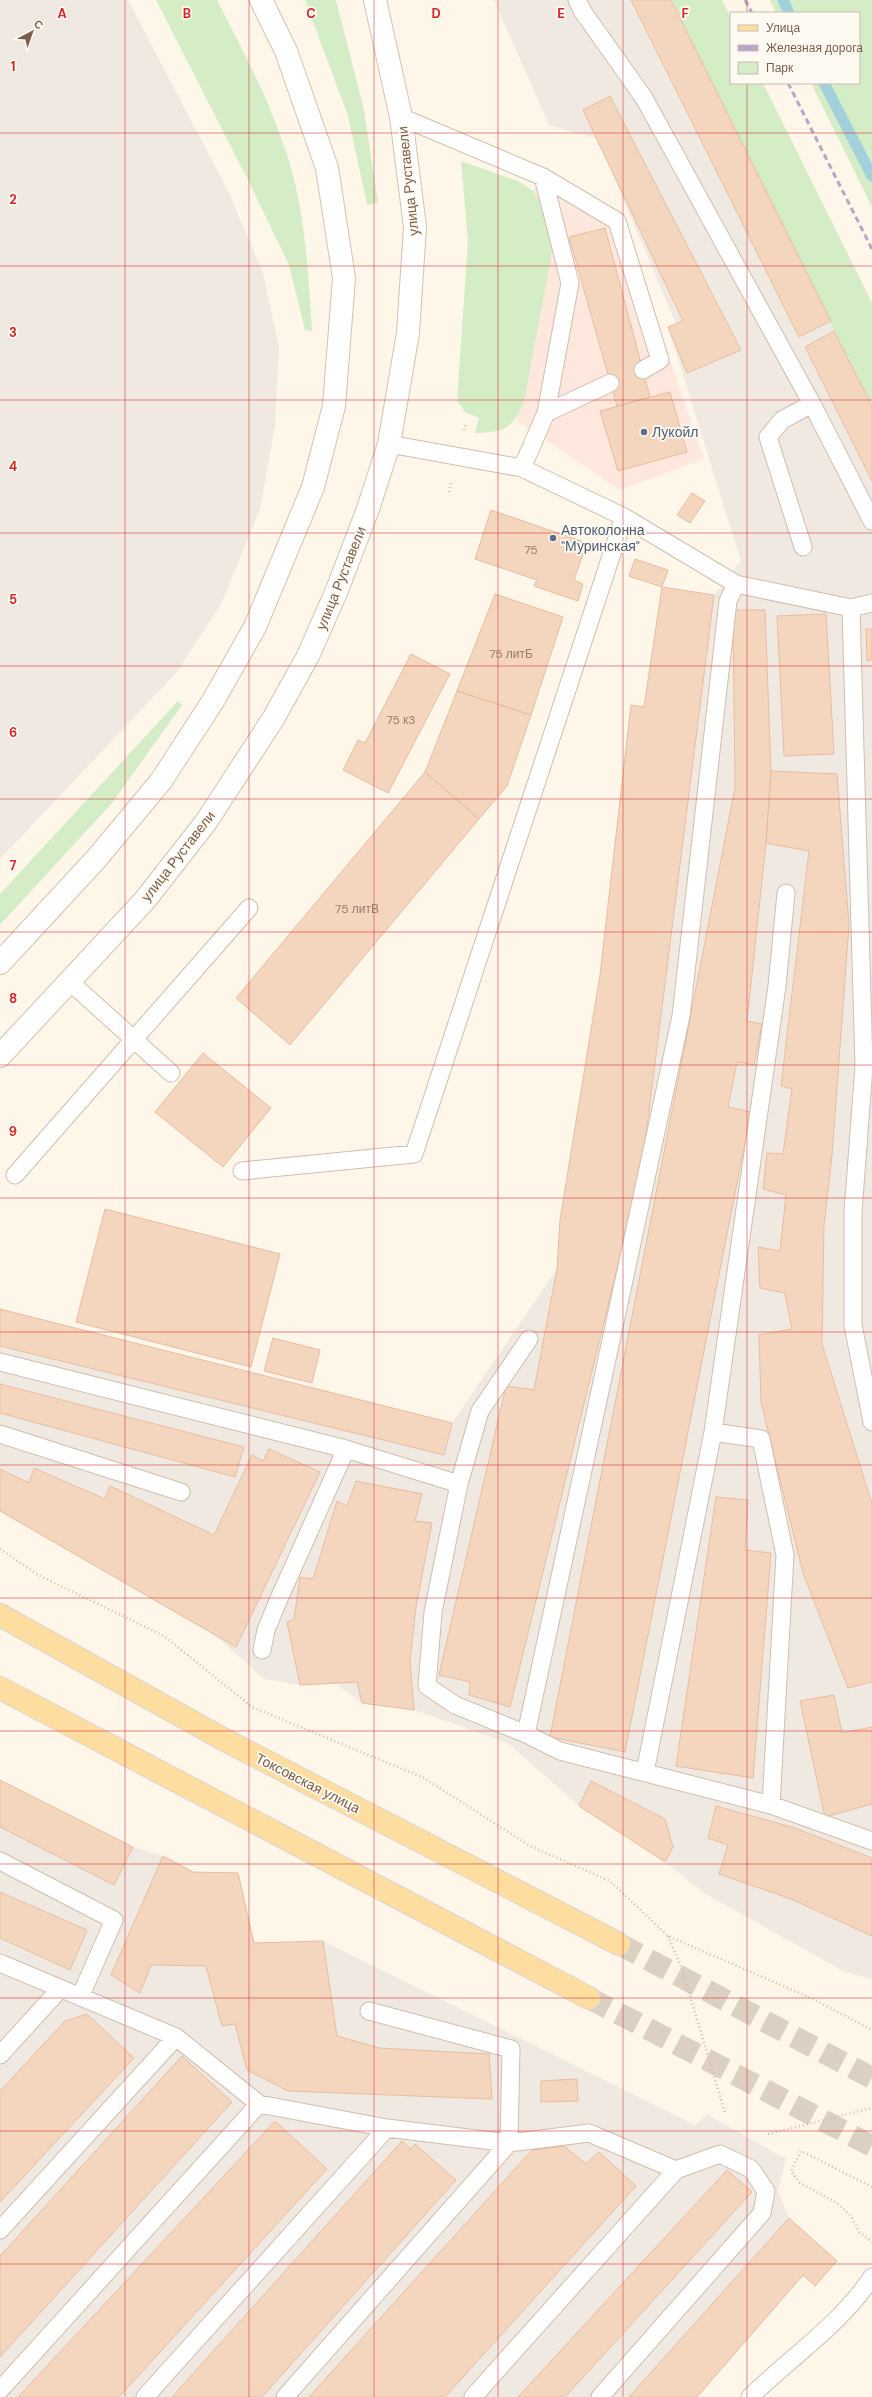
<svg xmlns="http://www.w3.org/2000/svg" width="872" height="2397" viewBox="0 0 872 2397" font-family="'DM Sans',sans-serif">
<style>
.commercial{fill:#fee8dd}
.industrial{fill:#efe9e2}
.green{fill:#d5edc6}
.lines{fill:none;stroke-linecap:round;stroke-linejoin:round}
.stream{stroke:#a2d0db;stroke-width:11}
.building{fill:#f4d6bf;stroke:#e8bd9f}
.primary-tunnel{stroke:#dcd0c2;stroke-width:22;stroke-dasharray:22 11;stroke-linecap:butt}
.service-casing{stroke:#d1bead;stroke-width:19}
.secondary-casing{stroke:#d7c1ad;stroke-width:24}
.primary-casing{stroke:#dcd5d0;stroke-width:24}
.path{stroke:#dab9a2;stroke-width:2.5;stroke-dasharray:1 3;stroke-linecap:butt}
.service{stroke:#fff;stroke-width:17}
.secondary{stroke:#fff;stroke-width:22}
.primary{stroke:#fedea0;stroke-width:22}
.rail{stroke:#baa5c9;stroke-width:3;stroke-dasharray:6 4;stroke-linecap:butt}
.grid{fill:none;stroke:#d62828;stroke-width:1;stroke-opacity:0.55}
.service-dot{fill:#5c6f8a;stroke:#fffaf1;stroke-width:1.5}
.labels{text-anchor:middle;stroke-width:3.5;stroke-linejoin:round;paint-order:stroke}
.number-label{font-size:12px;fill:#987b68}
.street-label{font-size:14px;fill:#7a5d4b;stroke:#fffaf1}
.service-label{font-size:14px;fill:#4e5e75;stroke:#fffaf1;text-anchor:start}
.grid-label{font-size:13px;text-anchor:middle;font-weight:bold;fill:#d62828;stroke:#fffaf1;stroke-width:3.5;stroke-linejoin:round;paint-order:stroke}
</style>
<rect width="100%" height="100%" fill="#fdf6e9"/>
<!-- commercial -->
<path class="commercial" d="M 545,167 L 620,215 L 704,459 L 620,490 L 516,420 L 524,402 L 544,207 L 533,191 Z"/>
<!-- industrial -->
<path class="industrial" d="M 0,0 L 128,0 L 229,193 L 263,273 L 279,347 L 275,425 L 260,509 L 221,604 L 176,673 L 0,859 Z
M 494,0 L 671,0 L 872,406 L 872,1979 L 845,1972 L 704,1893 L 665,1862 L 579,1806 L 508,1743 L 414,1710 L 362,1703 L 335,1683 L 300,1685 L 264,1679 L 216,1636 L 0,1511 L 0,1309 L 452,1423 L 557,1269 L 600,975 L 631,705 L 644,707 L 662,587 L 714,595 L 741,561 L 668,327 L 676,324 L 598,139 L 549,125 Z
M 0,1780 L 133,1847 L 163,1856 L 193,1872 L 238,1873 L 254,1943 L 323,1941 L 695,2125 L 708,2115 L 786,2159 L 778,2191 L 789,2218 L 837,2261 L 815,2286 L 803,2276 L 697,2397 L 0,2397 Z"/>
<!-- green -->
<path class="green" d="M 156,0 L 217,0 C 241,47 266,93 283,143 C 305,203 308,268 312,331 L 305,330 L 289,265 L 250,184 Z
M 305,0 L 336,0 L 364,110 L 378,203 L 367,205 L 348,116 Z
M 671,0 L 722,0 L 731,18 L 731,83 L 763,83 L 872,303 L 872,407 Z
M 770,0 L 872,0 L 872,207 L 811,83 L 859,83 L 859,13 L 776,13 Z
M 461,161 L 518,181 L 533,191 L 544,207 L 553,247 L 524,402 C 512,429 505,432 475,433 L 479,418 L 466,413 L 457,401 L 468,240 Z
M 178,701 L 182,705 L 112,803 L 0,925 L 0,894 Z"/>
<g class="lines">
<!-- stream -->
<path class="stream" d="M 783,0 L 789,13
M 824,83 L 872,176"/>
</g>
<!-- building -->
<path class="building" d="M 631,0 L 671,0 L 831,321 L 799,337 Z
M 610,96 L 741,350 L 687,373 L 668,327 L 683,321 L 583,110 Z
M 605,228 L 650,397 L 617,406 L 569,237 Z
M 834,331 L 872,406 L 872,481 L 805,347 Z
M 670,392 L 687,452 L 618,471 L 600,411 Z
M 692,493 L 705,501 L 690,523 L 677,515 Z
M 491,510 L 587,543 L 574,580 L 583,584 L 578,601 L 534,586 L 537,580 L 475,559 Z
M 635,559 L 668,570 L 662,587 L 629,576 Z
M 662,587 L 714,595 L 642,1166 L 510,1707 L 469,1695 L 470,1682 L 439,1675 L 506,1386 L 534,1390 L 557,1269 L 560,1220 L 600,975 L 631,705 L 644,707 Z
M 495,594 L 563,617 L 531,715 L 457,691 Z
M 733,610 L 765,610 L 771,771 L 766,843 L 747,1021 L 762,1024 L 754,1065 L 737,1062 L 728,1107 L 751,1112 L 625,1752 L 550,1737 L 735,788 Z
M 826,614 L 834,754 L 784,756 L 777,616 Z
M 866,629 L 872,629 L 872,660 L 867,661 Z
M 411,654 L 450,674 L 388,793 L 343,770 L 358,740 L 365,743 Z
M 457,691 L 531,715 L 507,786 L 479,819 L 425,772 Z
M 771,771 L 837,774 L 849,925 L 832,1155 L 824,1225 L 822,1344 L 872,1504 L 872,1682 L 848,1688 L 803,1573 L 761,1402 L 759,1335 L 792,1329 L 785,1293 L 760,1288 L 758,1247 L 780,1251 L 786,1195 L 763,1189 L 767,1153 L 783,1154 L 792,1089 L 781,1086 L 809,851 L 766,843 Z
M 425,772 L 479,819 L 290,1045 L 236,998 Z
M 203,1053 L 271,1108 L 223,1167 L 155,1112 Z
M 105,1209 L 280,1254 L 251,1367 L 76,1322 Z
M 0,1309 L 452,1423 L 444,1455 L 0,1346 Z
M 273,1338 L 320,1350 L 312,1383 L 264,1371 Z
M 0,1384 L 244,1447 L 235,1477 L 0,1413 Z
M 269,1449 L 320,1472 L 236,1647 L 0,1511 L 0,1469 L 29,1483 L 34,1468 L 105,1499 L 110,1486 L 214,1535 L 252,1455 L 263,1461 Z
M 356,1481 L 422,1494 L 415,1521 L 432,1523 L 416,1607 L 410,1661 L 414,1710 L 362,1703 L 357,1682 L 300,1685 L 287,1622 L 294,1619 L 300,1577 L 313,1579 L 337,1501 L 347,1506 Z
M 716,1497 L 748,1500 L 745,1550 L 771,1553 L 753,1778 L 676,1766 Z
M 834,1695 L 842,1733 L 872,1727 L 872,1804 L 825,1817 L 800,1701 Z
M 0,1780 L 133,1847 L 114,1885 L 0,1827 Z
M 591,1781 L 665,1819 L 673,1847 L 665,1862 L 579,1806 Z
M 716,1806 L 795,1828 L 872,1858 L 872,1936 L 791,1899 L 719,1874 L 728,1845 L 708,1838 Z
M 163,1856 L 193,1872 L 238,1873 L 254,1943 L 323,1941 L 337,2036 L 379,2048 L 489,2054 L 492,2099 L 288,2091 L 247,2070 L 235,2024 L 222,2026 L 206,1966 L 151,1965 L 140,1993 L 111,1975 Z
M 0,1892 L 87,1930 L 70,1970 L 0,1938 Z
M 87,2014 L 134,2058 L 0,2202 L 0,2091 L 65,2021 Z
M 182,2056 L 232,2102 L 0,2357 L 0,2256 Z
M 577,2079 L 578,2101 L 541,2102 L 541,2081 Z
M 275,2121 L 327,2169 L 119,2397 L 18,2397 Z
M 402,2141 L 411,2149 L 415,2144 L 456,2180 L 262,2397 L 172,2397 Z
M 564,2146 L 586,2164 L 599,2152 L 636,2186 L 445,2397 L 309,2397 L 532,2150 Z
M 727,2170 L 752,2192 L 565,2397 L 518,2397 Z
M 789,2218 L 837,2261 L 815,2286 L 803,2275 L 697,2397 L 629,2397 Z"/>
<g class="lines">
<!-- primary-tunnel -->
<path class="primary-tunnel" d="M 619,1944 L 872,2078
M 589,1998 L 872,2146"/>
<defs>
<path id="service" d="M 577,0 L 583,12 L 644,98 L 812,404 L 872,521
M 401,117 L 543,177 L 570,283 L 546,413 L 522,468
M 543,177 L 617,221 L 660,360 L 643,370
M 546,413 L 610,383
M 389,444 L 522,468 L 624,517 L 736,584 L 851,608 L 872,603
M 803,547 L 768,437 L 782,420 L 812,404
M 851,608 L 864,1066 L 853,1212 L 853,1325 L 872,1422
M 69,981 L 171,1073
M 242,1171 L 414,1154 L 624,517
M 15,1175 L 249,908
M 0,1362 L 346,1449 L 459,1484 L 433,1612 L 427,1686 L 455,1705 L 526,1734 L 560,1751 L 771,1805 L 872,1841
M 713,1432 L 761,1439 L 785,1555 L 771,1805
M 0,1434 L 181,1492
M 459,1484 L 480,1411 L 529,1339
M 262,1650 L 266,1630 L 278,1601 L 346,1449
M 526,1734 L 681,1016 L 728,601 L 736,584
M 645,1772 L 713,1432 L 777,986 L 786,893
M 0,1861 L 114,1920 L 80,1997
M 0,1963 L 176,2037 L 259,2104 L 387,2128 L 509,2143 L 589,2133 L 676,2170 L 720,2154 L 751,2169 L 766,2191 L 762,2213 L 600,2397
M 0,2055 L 60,1989
M 0,2230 L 176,2037
M 0,2390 L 259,2104
M 145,2397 L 387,2128
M 285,2397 L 509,2143 L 511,2049 L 369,2011
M 473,2397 L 676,2170
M 750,2397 C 791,2357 840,2325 872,2277"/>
<path id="secondary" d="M 0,963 L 97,858 L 161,781 L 213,701 L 255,627 L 313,487 L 334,406 L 344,278 L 327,168 L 286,51 L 261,0
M 0,1056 L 145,900 L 206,822 L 273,719 L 308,656 L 337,590 L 368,509 L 389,444 L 408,333 L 415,227 L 401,117 L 375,0"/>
<path id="primary" d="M 0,1615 L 223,1739 L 619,1944
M 0,1688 L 589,1998"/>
</defs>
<!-- service casing -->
<use href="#service" class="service-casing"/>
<!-- secondary casing -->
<use href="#secondary" class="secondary-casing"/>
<!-- primary casing -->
<use href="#primary" class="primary-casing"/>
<!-- path -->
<path class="path" d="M 464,430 L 466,423
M 449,492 L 451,483
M 0,1549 L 38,1575 L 164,1636 L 252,1707 L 424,1778 L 530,1846 L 610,1881 L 668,1936 L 813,1999 L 872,2030
M 668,1936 L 682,1969 L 725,2113
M 768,2134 L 872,2108
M 872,2187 L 801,2151 L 791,2171 L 800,2183 L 837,2203 L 851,2216 L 859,2232 L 872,2242"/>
<!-- service -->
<use href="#service" class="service"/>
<!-- secondary -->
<use href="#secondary" class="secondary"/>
<!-- primary -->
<use href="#primary" class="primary"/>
<!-- rail -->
<path class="rail" d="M 745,0 L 752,13
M 788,83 L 872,249"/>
</g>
<!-- grid -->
<path class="grid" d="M 125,0 L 125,2397M 249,0 L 249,2397M 374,0 L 374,2397M 498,0 L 498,2397M 623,0 L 623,2397M 747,0 L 747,13M 747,83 L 747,2397M 0,133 L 872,133M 0,266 L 872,266M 0,400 L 872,400M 0,533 L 872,533M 0,666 L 872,666M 0,799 L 872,799M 0,932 L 872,932M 0,1065 L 872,1065M 0,1198 L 872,1198M 0,1332 L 872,1332M 0,1465 L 872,1465M 0,1598 L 872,1598M 0,1731 L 872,1731M 0,1864 L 872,1864M 0,1998 L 872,1998M 0,2131 L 872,2131M 0,2264 L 872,2264"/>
<!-- markers -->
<g class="service-dot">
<circle cx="644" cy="432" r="4"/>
<circle cx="553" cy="538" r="4"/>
</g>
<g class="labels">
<!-- number labels -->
<g class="number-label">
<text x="531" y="554">75</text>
<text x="511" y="658">75 литБ</text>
<text x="401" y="724">75 к3</text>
<text x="357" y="913">75 литВ</text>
</g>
<!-- street labels -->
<g class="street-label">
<text transform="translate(408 181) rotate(-96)" y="5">улица Руставели</text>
<text transform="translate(341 578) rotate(-68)" y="5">улица Руставели</text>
<text transform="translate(178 856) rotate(-52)" y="5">улица Руставели</text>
<text transform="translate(308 1783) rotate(27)" y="5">Токсовская улица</text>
</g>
<!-- service labels -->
<g class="service-label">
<text x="652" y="437">Лукойл</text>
<text x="561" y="535">Автоколонна<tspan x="561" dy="16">"Муринская"</tspan></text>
</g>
</g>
<g class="grid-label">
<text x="62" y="18">A</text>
<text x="187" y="18">B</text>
<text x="311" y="18">C</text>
<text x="436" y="18">D</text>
<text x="561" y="18">E</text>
<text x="685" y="18">F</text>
<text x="13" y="71">1</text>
<text x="13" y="204">2</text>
<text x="13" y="337">3</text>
<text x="13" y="471">4</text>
<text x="13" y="604">5</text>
<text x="13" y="737">6</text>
<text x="13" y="870">7</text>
<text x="13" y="1003">8</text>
<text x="13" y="1136">9</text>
</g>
<!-- legend -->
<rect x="730" y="12" width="130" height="72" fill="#fffaf1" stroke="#cabbaf"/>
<rect x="738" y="25" width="20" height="6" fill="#fedea0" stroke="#cabbaf"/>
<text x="766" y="32" font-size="12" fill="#7a5d4b">Улица</text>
<rect x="738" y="45" width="20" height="6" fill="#baa5c9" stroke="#cabbaf"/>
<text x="766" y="52" font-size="12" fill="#7a5d4b">Железная дорога</text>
<rect x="738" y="62" width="20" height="12" fill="#d5edc6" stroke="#cabbaf"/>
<text x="766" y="72" font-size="12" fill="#7a5d4b">Парк</text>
<!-- north arrow -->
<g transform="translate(32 32) rotate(41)" stroke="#fffaf1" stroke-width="3" paint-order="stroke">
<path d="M0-3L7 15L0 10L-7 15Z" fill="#7a5d4b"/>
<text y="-6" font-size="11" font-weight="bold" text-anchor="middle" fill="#7a5d4b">С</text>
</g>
</svg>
